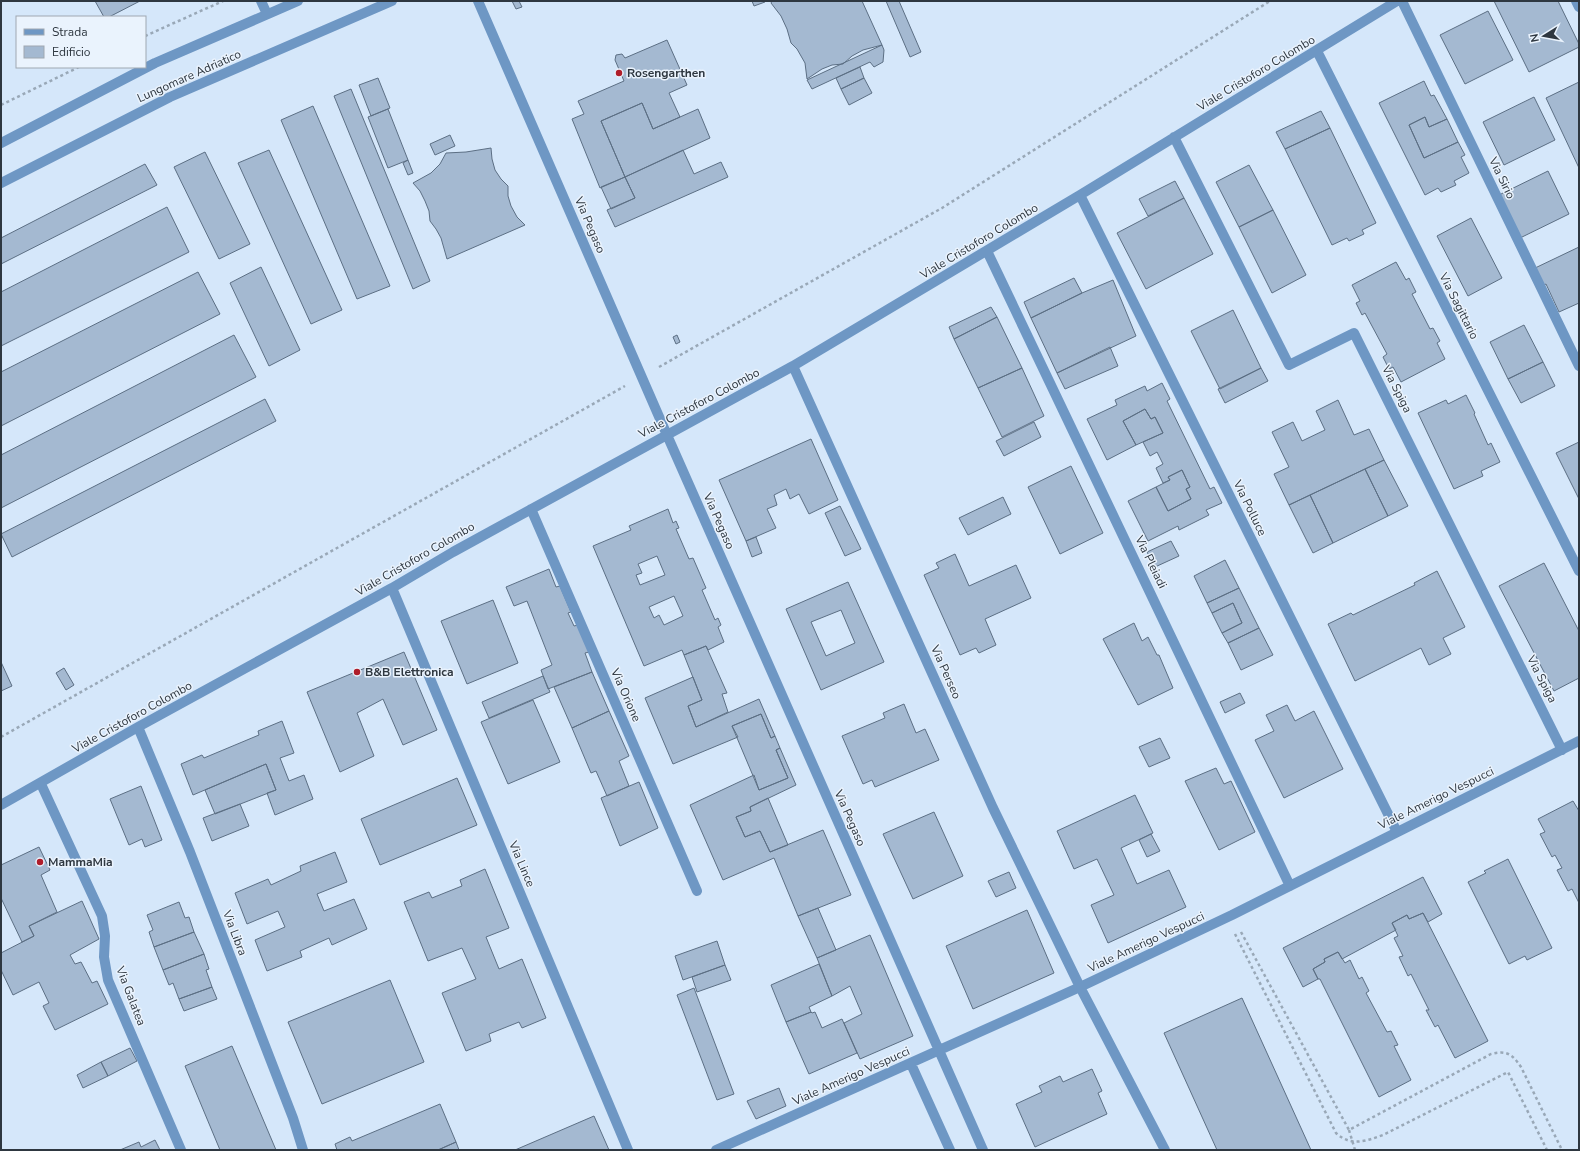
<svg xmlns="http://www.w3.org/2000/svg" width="1580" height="1151" viewBox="0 0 1580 1151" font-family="'Nunito Sans',sans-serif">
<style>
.building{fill:#a4b9d1;stroke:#5c6f84;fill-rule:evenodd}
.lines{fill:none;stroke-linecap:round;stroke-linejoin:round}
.path{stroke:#99a8b7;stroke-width:2.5;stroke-dasharray:3 3;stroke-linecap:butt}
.minor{stroke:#6e97c4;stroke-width:10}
.poi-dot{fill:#af1d2a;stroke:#eaf3fd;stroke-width:1.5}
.labels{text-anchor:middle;stroke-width:3;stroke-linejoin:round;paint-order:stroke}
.poi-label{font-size:12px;font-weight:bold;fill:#2e3740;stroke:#eaf3fd;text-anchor:start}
.street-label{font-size:12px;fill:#2e3740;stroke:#eaf3fd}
</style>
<rect width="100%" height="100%" fill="#d5e7fa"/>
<!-- building -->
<path class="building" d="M 95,1 L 140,1 L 109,17 L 104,17 Z
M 512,1 L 519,1 L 522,7 L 516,9 Z
M 752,1 L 764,1 L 765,2 L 754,6 Z
M 772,1 L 862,1 L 882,45 L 863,50 L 852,56 L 843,64 L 832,65 L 822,69 L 807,79 L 805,63 L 797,49 L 791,43 L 787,29 L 781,16 L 771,3 Z
M 886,1 L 899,1 L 921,52 L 910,57 Z
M 1494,1 L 1558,1 L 1579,44 L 1579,47 L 1529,72 Z
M 1488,11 L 1513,60 L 1465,84 L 1440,35 Z
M 667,40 L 687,85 L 669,93 L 680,117 L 653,129 L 642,103 L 601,121 L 625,177 L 600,188 L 572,119 L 584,114 L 578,101 L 624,81 L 615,60 L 616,55 L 622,54 L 625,58 Z
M 882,45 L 884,50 L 883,62 L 874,67 L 870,62 L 812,89 L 807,80 Z
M 860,67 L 864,78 L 841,89 L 836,78 Z
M 378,78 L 390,108 L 371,116 L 359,85 Z
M 864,78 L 872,93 L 849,105 L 841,89 Z
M 1424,81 L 1431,96 L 1434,95 L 1447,119 L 1429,127 L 1425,117 L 1409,125 L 1424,158 L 1458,142 L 1465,155 L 1461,157 L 1469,173 L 1454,181 L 1456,185 L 1441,192 L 1438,188 L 1425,195 L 1379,103 Z
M 1579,82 L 1579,168 L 1546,98 Z
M 351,89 L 430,281 L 413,289 L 334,96 Z
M 1534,97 L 1555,140 L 1504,165 L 1483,122 Z
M 642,103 L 653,129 L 698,109 L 710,138 L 625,177 L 601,121 Z
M 313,106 L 390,286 L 357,299 L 281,120 Z
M 388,109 L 408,160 L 388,168 L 368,117 Z
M 1321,111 L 1330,128 L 1285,149 L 1276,132 Z
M 1425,117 L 1429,127 L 1447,119 L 1458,142 L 1424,158 L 1409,125 Z
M 1330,128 L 1376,223 L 1362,230 L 1364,234 L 1349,241 L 1347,238 L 1332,245 L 1285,149 Z
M 450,135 L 455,146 L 435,155 L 430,144 Z
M 491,148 L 492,159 L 495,170 L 501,179 L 508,186 L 508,196 L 511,206 L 517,217 L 525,225 L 447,259 L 441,238 L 436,229 L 430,221 L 429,211 L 425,201 L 420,191 L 413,183 L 431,173 L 440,164 L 446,153 L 466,152 Z
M 269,150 L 342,310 L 311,324 L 238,163 Z
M 683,150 L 694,174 L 721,162 L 728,177 L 615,227 L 607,210 L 635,198 L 625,177 Z
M 205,152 L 250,244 L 219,259 L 174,167 Z
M 408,160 L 413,173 L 408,175 L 403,163 Z
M 145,164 L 157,185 L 1,264 L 1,238 Z
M 1249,165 L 1273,210 L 1239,227 L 1216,182 Z
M 1548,171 L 1569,214 L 1518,239 L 1497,196 Z
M 625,177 L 635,198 L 611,209 L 601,187 Z
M 1175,181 L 1184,198 L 1148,216 L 1139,199 Z
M 1184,198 L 1213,254 L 1146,289 L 1117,233 Z
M 167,207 L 189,252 L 1,346 L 1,292 Z
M 1273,210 L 1306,275 L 1272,293 L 1239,227 Z
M 1471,218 L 1502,278 L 1468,296 L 1437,236 Z
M 1579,247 L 1579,303 L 1559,312 L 1546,284 L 1542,286 L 1533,269 Z
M 1396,262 L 1406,280 L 1409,278 L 1416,292 L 1412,294 L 1430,329 L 1433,328 L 1440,341 L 1437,343 L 1445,359 L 1401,382 L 1393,367 L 1389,369 L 1383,357 L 1387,354 L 1365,313 L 1362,315 L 1356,303 L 1360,301 L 1352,285 Z
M 261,267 L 300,350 L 269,366 L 230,283 Z
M 198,272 L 220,314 L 1,426 L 1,372 Z
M 1074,278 L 1082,293 L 1031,318 L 1024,302 Z
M 1113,280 L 1136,336 L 1057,373 L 1031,318 L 1082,293 Z
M 991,307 L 997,317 L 954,339 L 949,327 Z
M 1233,310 L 1261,368 L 1220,389 L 1191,331 Z
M 997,317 L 1022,368 L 978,388 L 954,339 Z
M 1524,325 L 1543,362 L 1508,379 L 1490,342 Z
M 234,335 L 256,377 L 1,508 L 1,455 Z
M 677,335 L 680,342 L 676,344 L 673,337 Z
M 1110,347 L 1118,366 L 1065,389 L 1057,373 Z
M 1543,362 L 1555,386 L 1521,403 L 1508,379 Z
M 1022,368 L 1044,416 L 1002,437 L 978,388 Z
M 1261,368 L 1268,381 L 1225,403 L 1218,389 Z
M 1162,383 L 1170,399 L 1167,401 L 1210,489 L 1214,487 L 1222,503 L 1206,510 L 1209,515 L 1179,530 L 1178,526 L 1148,541 L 1128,501 L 1156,487 L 1168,511 L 1191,499 L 1186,489 L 1190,487 L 1182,470 L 1168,477 L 1170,480 L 1163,483 L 1156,468 L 1163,464 L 1157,452 L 1150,456 L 1143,442 L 1163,433 L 1155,417 L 1151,419 L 1145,409 L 1123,421 L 1136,445 L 1107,460 L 1087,419 L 1117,405 L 1115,400 L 1145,386 L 1147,391 Z
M 1466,395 L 1475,413 L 1474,414 L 1488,445 L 1491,443 L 1500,462 L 1481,471 L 1483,476 L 1454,489 L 1418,413 L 1446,400 L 1448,404 Z
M 265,399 L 276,421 L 12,557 L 1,534 Z
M 1338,400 L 1354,435 L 1369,429 L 1384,460 L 1289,505 L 1274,474 L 1289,467 L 1272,432 L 1293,422 L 1302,441 L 1325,430 L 1316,411 Z
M 1145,409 L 1151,419 L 1155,417 L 1163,433 L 1136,445 L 1123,421 Z
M 1034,422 L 1041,437 L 1004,456 L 996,441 Z
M 811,439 L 838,500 L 809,514 L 799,494 L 790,499 L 786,489 L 774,495 L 777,505 L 767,509 L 776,528 L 746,541 L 719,480 Z
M 1579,442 L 1579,499 L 1556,453 Z
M 1384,460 L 1408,506 L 1388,516 L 1365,469 Z
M 1071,466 L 1103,533 L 1060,554 L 1028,487 Z
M 1365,469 L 1388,516 L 1333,543 L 1310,495 Z
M 1182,470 L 1190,487 L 1186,489 L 1191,499 L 1168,511 L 1156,487 L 1170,480 L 1168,477 Z
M 1310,495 L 1333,543 L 1313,553 L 1289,505 Z
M 1003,497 L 1011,514 L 968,535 L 959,518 Z
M 840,506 L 861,549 L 845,556 L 825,513 Z
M 668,509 L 673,523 L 676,521 L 679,528 L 676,529 L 689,559 L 693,558 L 706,588 L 702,590 L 715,620 L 718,618 L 721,625 L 718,627 L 724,642 L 708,650 L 706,646 L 684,655 L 682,650 L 644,666 L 593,546 L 631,530 L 629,526 ZM 657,556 L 665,575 L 640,585 L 636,575 L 642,573 L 638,564 ZM 674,596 L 683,616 L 664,625 L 659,615 L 654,618 L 649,607 Z
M 756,537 L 762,553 L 752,557 L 746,541 Z
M 1171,541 L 1179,556 L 1155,567 L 1147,552 Z
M 955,554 L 969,586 L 1016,565 L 1031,598 L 985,619 L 996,645 L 979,653 L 976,648 L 960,655 L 924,575 L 939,568 L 936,563 Z
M 1225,560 L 1239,588 L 1207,603 L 1194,576 Z
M 1544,563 L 1579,631 L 1579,678 L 1554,691 L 1499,586 Z
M 549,569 L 556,587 L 560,586 L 571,612 L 568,613 L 574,626 L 578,625 L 589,652 L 585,653 L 592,672 L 548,689 L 541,670 L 552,665 L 527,601 L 514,606 L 506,587 Z
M 1437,571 L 1465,627 L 1443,638 L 1451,654 L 1429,665 L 1421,648 L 1355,681 L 1328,624 L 1351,613 L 1353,615 L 1415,585 L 1414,583 Z
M 848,582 L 884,662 L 821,690 L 786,609 ZM 841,610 L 855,643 L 826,656 L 811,622 Z
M 1239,588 L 1259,628 L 1228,643 L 1222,633 L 1242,623 L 1233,603 L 1212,613 L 1207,603 Z
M 493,600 L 518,663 L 467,684 L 441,621 Z
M 1233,603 L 1242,623 L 1222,633 L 1212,613 Z
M 1134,623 L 1142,641 L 1148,637 L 1157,655 L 1159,655 L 1173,688 L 1138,705 L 1103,639 Z
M 1259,628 L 1273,655 L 1241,670 L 1228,643 Z
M 706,646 L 727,693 L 722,694 L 728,712 L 696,727 L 688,706 L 702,700 L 684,655 Z
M 404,652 L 437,730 L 403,745 L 383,699 L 357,713 L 374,756 L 340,772 L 307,692 Z
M 1,662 L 12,686 L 1,691 Z
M 64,668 L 74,685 L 66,690 L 56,673 Z
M 592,672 L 609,711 L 572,728 L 554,687 Z
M 543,676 L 550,692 L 489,718 L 482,702 Z
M 693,677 L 702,700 L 688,706 L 696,727 L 759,699 L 775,736 L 771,738 L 761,714 L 732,726 L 738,737 L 673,764 L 645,698 Z
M 1240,693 L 1245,703 L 1225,713 L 1220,702 Z
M 533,700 L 560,762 L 508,784 L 481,722 Z
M 904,704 L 916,733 L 925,729 L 939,760 L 875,787 L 872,780 L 863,784 L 842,736 L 885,718 L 883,713 Z
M 1287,705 L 1295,721 L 1314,711 L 1343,769 L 1284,798 L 1255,740 L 1274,731 L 1266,715 Z
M 609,711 L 629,756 L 619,761 L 629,786 L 607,796 L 596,771 L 591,773 L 572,728 Z
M 761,714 L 771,738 L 775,736 L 780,748 L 776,750 L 788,778 L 759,790 L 732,726 Z
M 282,721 L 294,753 L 280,758 L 289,781 L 304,775 L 313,799 L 275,815 L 267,793 L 276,790 L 266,764 L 193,795 L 181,764 L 202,755 L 204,758 L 259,735 L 258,731 Z
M 1160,738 L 1170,758 L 1149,767 L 1139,747 Z
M 780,748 L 796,785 L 750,807 L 751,811 L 736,817 L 745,837 L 760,831 L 770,852 L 823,830 L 851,895 L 798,916 L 774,858 L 723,880 L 690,805 L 754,775 L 759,790 L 788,778 L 776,750 Z
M 266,764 L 276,790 L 215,814 L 205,790 Z
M 1216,768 L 1224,784 L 1231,781 L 1255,832 L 1219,850 L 1185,781 Z
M 457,778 L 477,825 L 380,865 L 361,819 Z
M 639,782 L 658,828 L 620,846 L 601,798 Z
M 141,786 L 162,840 L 145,847 L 142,839 L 129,845 L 110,799 Z
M 1135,795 L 1153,833 L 1121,848 L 1137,884 L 1169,870 L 1186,907 L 1108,943 L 1091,905 L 1114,895 L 1097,859 L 1074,869 L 1057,831 Z
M 768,798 L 788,845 L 770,852 L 760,831 L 745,837 L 736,817 L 751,811 L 750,807 Z
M 1573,801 L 1579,811 L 1579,903 L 1572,889 L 1568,891 L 1557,870 L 1562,868 L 1555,855 L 1552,857 L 1540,834 L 1545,832 L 1538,819 Z
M 240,804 L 249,826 L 212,841 L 203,818 Z
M 934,812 L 963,876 L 913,899 L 883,834 Z
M 1151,834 L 1160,851 L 1147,857 L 1139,840 Z
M 39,847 L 50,870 L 41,875 L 57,912 L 29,926 L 34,936 L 22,942 L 1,898 L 1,865 Z
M 335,852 L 347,882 L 317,894 L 324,911 L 354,899 L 367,929 L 332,945 L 329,938 L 300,951 L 302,957 L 267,971 L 255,940 L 285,927 L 278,911 L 247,924 L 235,893 L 268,879 L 271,885 L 301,871 L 300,866 Z
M 1508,859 L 1552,948 L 1527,960 L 1525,956 L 1509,964 L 1468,882 L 1486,873 L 1484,871 Z
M 485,869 L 509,928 L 486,937 L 499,969 L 522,959 L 546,1018 L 522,1028 L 519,1022 L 489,1034 L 491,1041 L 466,1051 L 442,993 L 476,979 L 462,948 L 428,961 L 404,902 L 429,892 L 432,898 L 462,886 L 460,880 Z
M 1009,872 L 1016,888 L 996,897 L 988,881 Z
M 1423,877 L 1442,914 L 1428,922 L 1423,913 L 1409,919 L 1407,915 L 1392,923 L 1396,930 L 1342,959 L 1338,952 L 1324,959 L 1325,962 L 1313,969 L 1318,979 L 1303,987 L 1283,948 Z
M 82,901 L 99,939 L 70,955 L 75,964 L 81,962 L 92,983 L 97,981 L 108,1004 L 55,1030 L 43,1006 L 49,1003 L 39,982 L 13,995 L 1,970 L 1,953 L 34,936 L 29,926 Z
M 179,902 L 185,918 L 189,917 L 194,932 L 154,947 L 149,932 L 153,930 L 147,915 Z
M 818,908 L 836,950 L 817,958 L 798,916 Z
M 1027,910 L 1054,973 L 973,1009 L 946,946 Z
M 1423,913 L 1488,1041 L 1455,1058 L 1438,1025 L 1435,1027 L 1426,1010 L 1429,1010 L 1411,974 L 1408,976 L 1399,957 L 1403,956 L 1394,938 L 1398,936 L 1392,923 L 1407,915 L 1409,919 Z
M 194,932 L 204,954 L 163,970 L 154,947 Z
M 870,935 L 913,1036 L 860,1059 L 844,1023 L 862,1014 L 850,986 L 832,996 L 817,958 Z
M 717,941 L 725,965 L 683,980 L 675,956 Z
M 1338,952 L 1345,963 L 1350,960 L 1359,979 L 1362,977 L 1369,991 L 1366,993 L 1387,1032 L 1391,1031 L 1398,1045 L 1394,1046 L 1411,1080 L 1379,1097 L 1320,979 L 1318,979 L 1313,969 L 1325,962 L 1324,959 Z
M 204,954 L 209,969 L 206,970 L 212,987 L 179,999 L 173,983 L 169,985 L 163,970 Z
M 819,964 L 832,996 L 809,1007 L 811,1012 L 786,1022 L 771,985 Z
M 725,965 L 731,980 L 697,992 L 692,977 Z
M 390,980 L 424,1062 L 322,1104 L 288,1022 Z
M 212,987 L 217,999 L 184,1011 L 179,999 Z
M 694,988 L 734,1094 L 717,1100 L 677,995 Z
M 1242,998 L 1311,1150 L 1217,1150 L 1164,1033 Z
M 811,1012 L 812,1013 L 815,1012 L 822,1028 L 842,1019 L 857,1053 L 809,1074 L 786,1022 Z
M 232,1046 L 276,1150 L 220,1150 L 185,1066 Z
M 130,1048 L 137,1061 L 108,1076 L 101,1062 Z
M 101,1062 L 108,1076 L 83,1088 L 77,1075 Z
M 1092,1069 L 1102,1091 L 1098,1093 L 1107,1114 L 1035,1147 L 1016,1104 L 1042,1092 L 1039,1086 L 1060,1076 L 1063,1082 Z
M 779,1088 L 786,1106 L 756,1119 L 747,1101 Z
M 440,1104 L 456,1142 L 438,1150 L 337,1150 L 335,1144 L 350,1137 L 352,1141 Z
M 594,1116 L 609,1150 L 515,1150 Z
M 155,1140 L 160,1150 L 120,1150 L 139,1142 L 141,1147 Z
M 456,1142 L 459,1150 L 438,1150 Z"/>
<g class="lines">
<!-- path -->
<path class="path" d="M 145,36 L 223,1
M 1,105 L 79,67
M 659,367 L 942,208 L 1270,1
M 1,737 L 625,386
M 1241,932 L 1349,1130 L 1491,1054 C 1507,1050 1512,1054 1521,1067 L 1562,1150
M 1235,934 L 1336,1133 C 1351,1147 1366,1141 1383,1135 L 1508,1072 L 1547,1150
M 1349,1130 L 1355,1150"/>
<!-- minor -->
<path class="minor" d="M 261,1 L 267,14
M 478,1 L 667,435 L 983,1150
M 1402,1 L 1579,366
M 1576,1 L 1579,7
M 1317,51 L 1579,571
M 1174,137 L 1289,365 L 1354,333 L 1562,750
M 1,143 L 155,63 L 298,1
M 1,183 L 170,97 L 392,1
M 1080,195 L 1397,832
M 987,251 L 1290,886
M 793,366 L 993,808 L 1080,987 L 1165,1150
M 531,509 L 697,891
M 392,588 L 628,1150
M 138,727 L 190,852 L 293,1118 L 303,1150
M 41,784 L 102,916 L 105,936 L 104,957 L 108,980 L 181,1150
M 1,805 L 138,727 L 392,588 L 453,552 L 793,366 L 1080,195 L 1397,1
M 911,1064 L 950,1150
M 716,1150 L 1080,987 L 1232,915 L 1579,741"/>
</g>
<!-- markers -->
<g class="poi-dot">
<circle cx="619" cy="73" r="4"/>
<circle cx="357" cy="672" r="4"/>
<circle cx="40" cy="862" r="4"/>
</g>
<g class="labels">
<!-- poi labels -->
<g class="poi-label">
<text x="627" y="77">Rosengarthen</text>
<text x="365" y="676">B&amp;B Elettronica</text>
<text x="48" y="866">MammaMia</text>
</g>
<!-- street labels -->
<g class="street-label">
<text transform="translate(1256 73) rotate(-31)" y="4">Viale Cristoforo Colombo</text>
<text transform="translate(189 76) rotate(-24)" y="4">Lungomare Adriatico</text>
<text transform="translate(1502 178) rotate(64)" y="4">Via Sirio</text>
<text transform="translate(590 225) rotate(67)" y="4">Via Pegaso</text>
<text transform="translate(979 241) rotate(-31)" y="4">Viale Cristoforo Colombo</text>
<text transform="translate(1459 306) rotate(63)" y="4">Via Sagittario</text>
<text transform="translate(1397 389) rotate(63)" y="4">Via Spiga</text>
<text transform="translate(699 403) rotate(-28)" y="4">Viale Cristoforo Colombo</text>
<text transform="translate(1250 508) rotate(64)" y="4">Via Polluce</text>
<text transform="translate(719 521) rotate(66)" y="4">Via Pegaso</text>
<text transform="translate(415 559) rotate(-30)" y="4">Viale Cristoforo Colombo</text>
<text transform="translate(1151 562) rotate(64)" y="4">Via Pleiadi</text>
<text transform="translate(946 672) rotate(66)" y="4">Via Perseo</text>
<text transform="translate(1542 679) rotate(63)" y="4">Via Spiga</text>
<text transform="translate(626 695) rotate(66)" y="4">Via Orione</text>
<text transform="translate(132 717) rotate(-29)" y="4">Viale Cristoforo Colombo</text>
<text transform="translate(1436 798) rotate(-26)" y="4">Viale Amerigo Vespucci</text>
<text transform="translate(850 818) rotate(66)" y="4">Via Pegaso</text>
<text transform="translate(522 864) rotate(67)" y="4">Via Lince</text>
<text transform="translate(235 933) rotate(69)" y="4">Via Libra</text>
<text transform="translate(1146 942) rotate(-25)" y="4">Viale Amerigo Vespucci</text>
<text transform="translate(131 996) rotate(69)" y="4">Via Galatea</text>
<text transform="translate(851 1076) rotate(-24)" y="4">Viale Amerigo Vespucci</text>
</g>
</g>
<!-- border -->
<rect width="1580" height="1151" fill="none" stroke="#2e3740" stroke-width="4"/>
<!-- legend -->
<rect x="16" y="16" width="130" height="52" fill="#eaf3fd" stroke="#9fa8b1"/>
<rect x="24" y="29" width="20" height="6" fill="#6e97c4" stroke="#9fa8b1"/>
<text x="52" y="36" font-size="12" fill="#2e3740">Strada</text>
<rect x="24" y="46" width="20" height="12" fill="#a4b9d1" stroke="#9fa8b1"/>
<text x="52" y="56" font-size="12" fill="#2e3740">Edificio</text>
<!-- north arrow -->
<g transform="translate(1544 36) rotate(259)" stroke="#eaf3fd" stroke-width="3" paint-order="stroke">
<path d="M0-3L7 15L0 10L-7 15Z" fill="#2e3740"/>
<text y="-6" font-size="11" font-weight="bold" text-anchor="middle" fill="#2e3740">N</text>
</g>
</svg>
